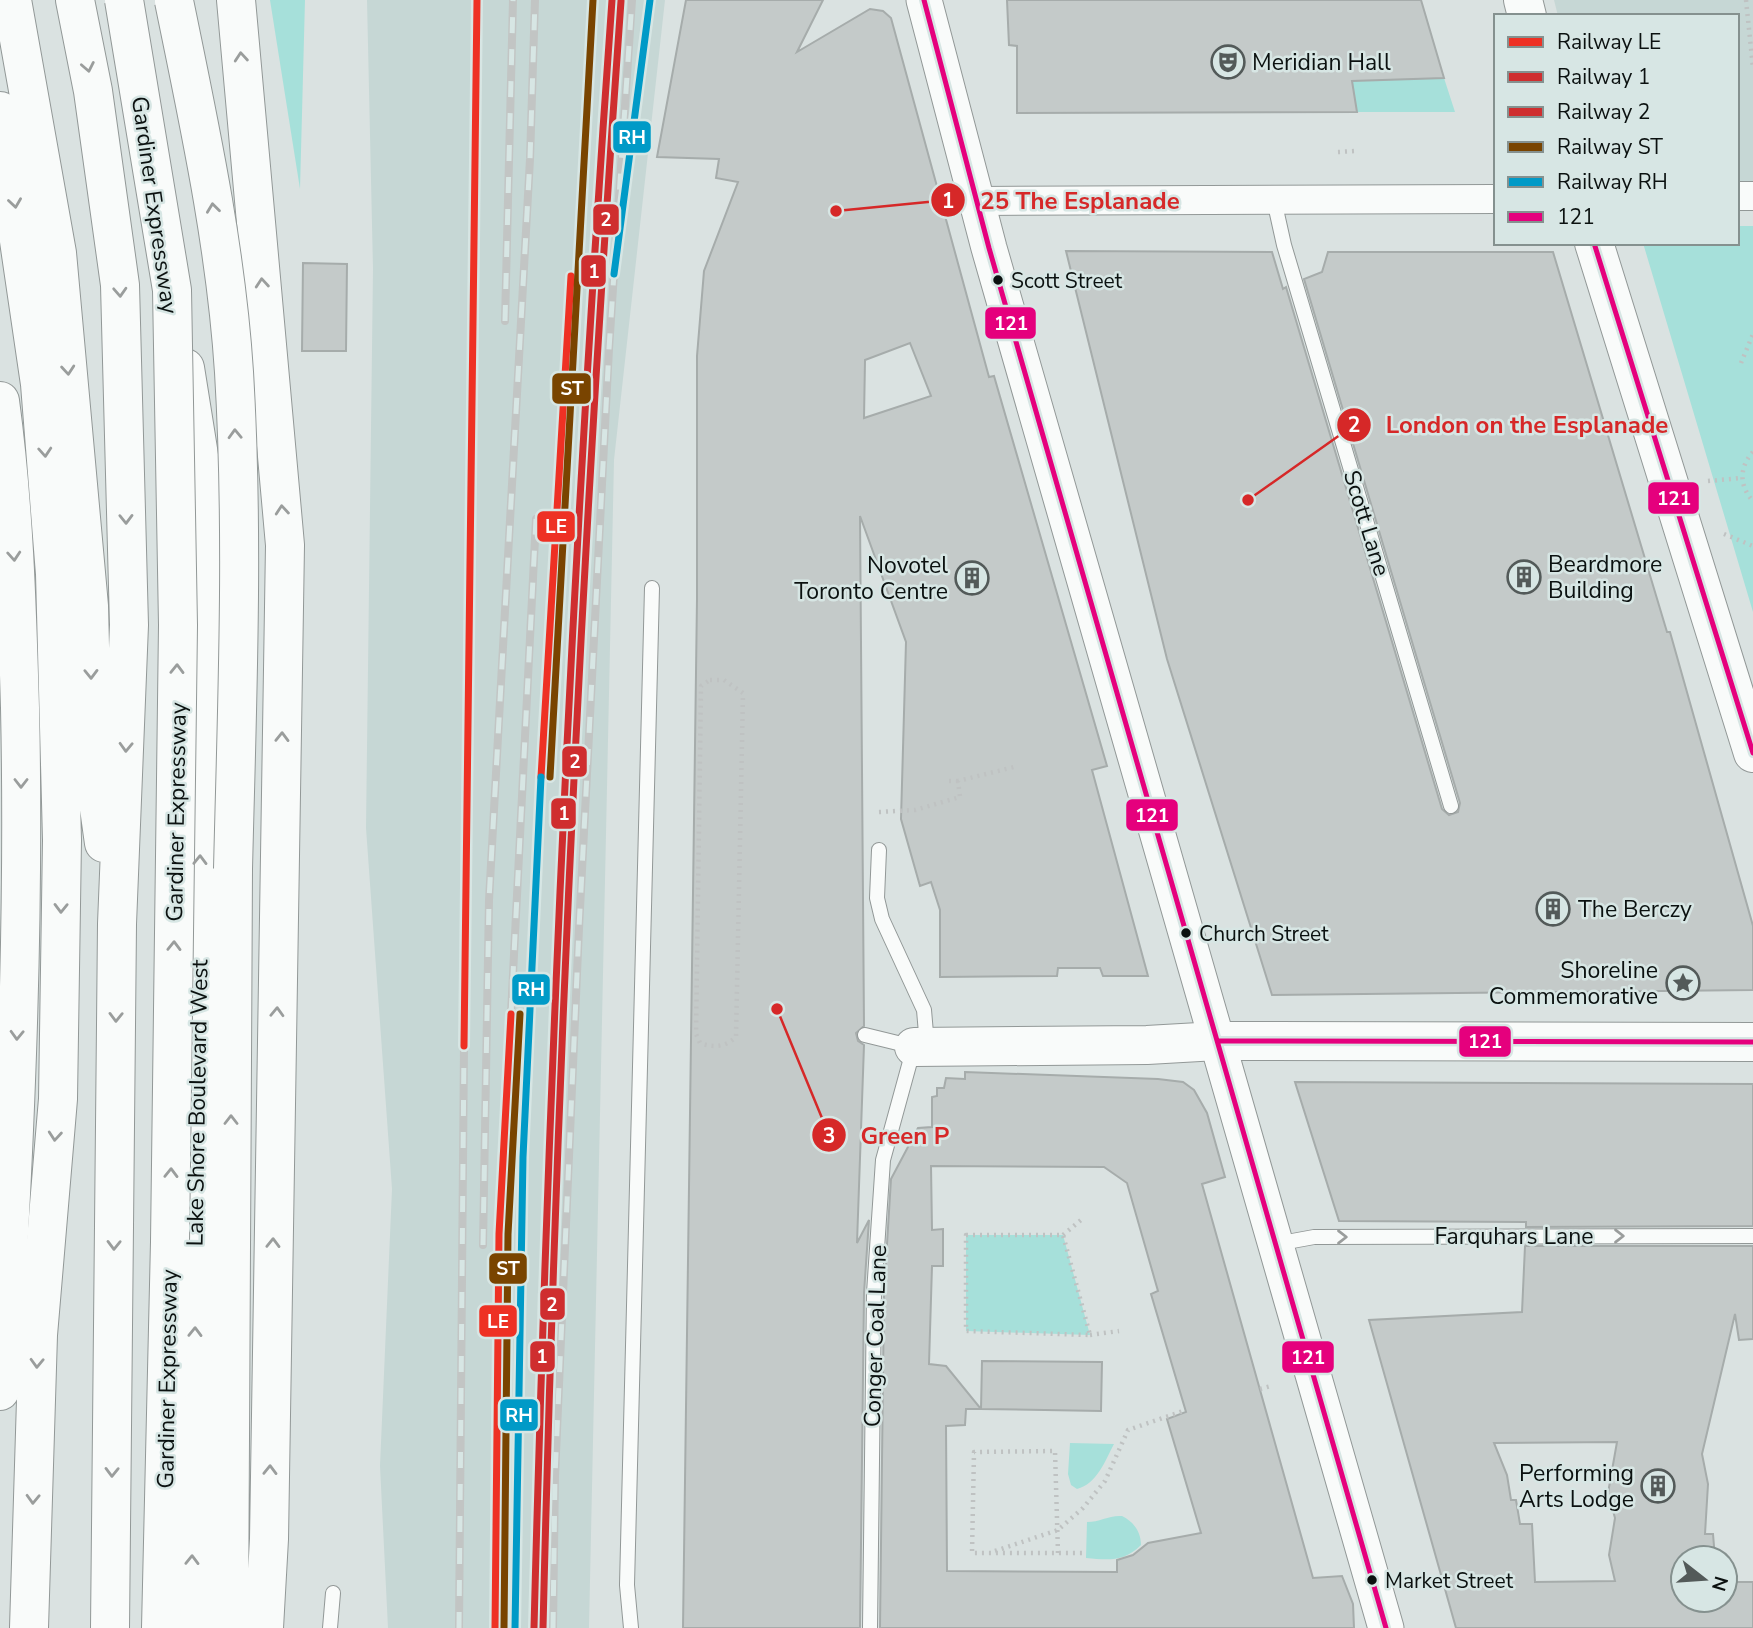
<svg xmlns="http://www.w3.org/2000/svg" width="1753" height="1628" viewBox="0 0 1753 1628" font-family="'Nunito Sans',sans-serif">
<style>
.built{fill:#c6d7d5}
.green{fill:#a6e0da}
.building{fill:#c4cac9;stroke:#a6acab;stroke-width:2;fill-rule:evenodd}
.lines{fill:none;stroke-linecap:round;stroke-linejoin:round}
.service-casing{stroke:#929897;stroke-width:16}
.minor-casing{stroke:#929897;stroke-width:30}
.tertiary-casing{stroke:#929897;stroke-width:37}
.secondary-casing{stroke:#929897;stroke-width:40}
.primary-casing{stroke:#929897;stroke-width:40}
.trunk-casing{stroke:#929897;stroke-width:40}
.motorway-casing{stroke:#929897;stroke-width:40}
.path{stroke:#bfc2c2;stroke-width:4.5;stroke-dasharray:2 5;stroke-linecap:butt}
.service{stroke:#f9fbfa;stroke-width:14}
.minor{stroke:#f9fbfa;stroke-width:28}
.tertiary{stroke:#f9fbfa;stroke-width:35}
.secondary{stroke:#f9fbfa;stroke-width:38}
.primary{stroke:#f9fbfa;stroke-width:38}
.trunk{stroke:#f9fbfa;stroke-width:38}
.motorway{stroke:#f9fbfa;stroke-width:38}
.rail-casing{stroke:#c2c5c4;stroke-width:8}
.rail{stroke:#d7e6e4;stroke-width:5;stroke-dasharray:16;stroke-linecap:butt}
.motorway-bridge-casing{stroke:#929897;stroke-width:40;stroke-linecap:butt}
.motorway-bridge{stroke:#f9fbfa;stroke-width:38}
.bus-1-casing{stroke:#d7e6e4;stroke-width:10}
.bus-1{stroke:#e5007d;stroke-width:5}
.rail-1-casing{stroke:#d7e6e4;stroke-width:12}
.rail-2-casing{stroke:#d7e6e4;stroke-width:12}
.rail-3-casing{stroke:#d7e6e4;stroke-width:12}
.rail-4-casing{stroke:#d7e6e4;stroke-width:12}
.rail-5-casing{stroke:#d7e6e4;stroke-width:12}
.rail-1{stroke:#ee3124;stroke-width:7}
.rail-2{stroke:#cf2e2f;stroke-width:7}
.rail-3{stroke:#cf2e2f;stroke-width:7}
.rail-4{stroke:#794400;stroke-width:7}
.rail-5{stroke:#009ac7;stroke-width:7}
.oneway{stroke:#9a9d9c}
.bus-dot{fill:#0b1110;stroke:#d7e6e4;stroke-width:2.5}
.labels{text-anchor:middle;stroke-width:5;stroke-linejoin:round;paint-order:stroke}
.bus-label{font-size:21px;fill:#0b1110;stroke:#d7e6e4;text-anchor:start}
.poi-label{font-size:23px;fill:#0b1110;stroke:#d7e6e4;text-anchor:start}
.street-label{font-size:23px;fill:#0b1110;stroke:#d7e6e4}
.leader{fill:none;stroke:#d62828;stroke-width:2.5}
.callout-dot{fill:#d62828;stroke:#d7e6e4;stroke-width:2.5}
.mark-label{font-size:21px;text-anchor:middle;font-weight:bold;fill:#fff}
.callout-label{font-size:24px;text-anchor:middle;font-weight:bold;fill:#d62828;stroke:#d7e6e4;stroke-width:5;stroke-linejoin:round;paint-order:stroke}
.line-badge{stroke:#d7e6e4;stroke-width:2.5}
.badge-label{font-size:19px;text-anchor:middle;font-weight:bold;fill:#fff}
</style>
<rect width="100%" height="100%" fill="#dae2e1"/>
<!-- built -->
<path class="built" d="M 367,0 L 665,0 L 614,460 L 589,1628 L 388,1628 L 380,1466 L 392,1189 L 366,828 L 373,269 Z
M 1554,0 L 1753,0 L 1753,181 L 1737,181 L 1737,16 L 1558,16 Z"/>
<!-- green -->
<path class="green" d="M 270,0 L 305,0 L 300,189 Z
M 1444,78 L 1455,112 L 1357,112 L 1352,81 Z
M 1737,226 L 1753,226 L 1753,612 L 1643,243 L 1737,243 Z
M 966,1235 L 1063,1235 L 1090,1335 L 966,1331 Z
M 1070,1443 L 1114,1444 C 1105,1461 1097,1484 1077,1489 L 1071,1485 L 1068,1474 Z
M 1122,1516 C 1134,1522 1141,1532 1141,1545 C 1124,1562 1109,1560 1086,1558 L 1087,1522 C 1100,1522 1109,1515 1122,1516 Z"/>
<!-- building -->
<path class="building" d="M 686,0 L 823,0 L 797,52 L 870,9 L 883,11 L 891,18 L 989,377 L 994,376 L 1107,766 L 1092,770 L 1148,976 L 1103,976 L 1100,968 L 1058,968 L 1057,976 L 940,977 L 940,910 L 931,882 L 920,886 L 901,819 L 906,642 L 860,516 L 864,1026 L 856,1033 L 858,1041 L 864,1045 L 857,1243 L 869,1220 L 864,1293 L 860,1628 L 683,1628 L 697,599 L 697,356 L 704,271 L 738,182 L 716,178 L 719,159 L 657,157 ZM 910,343 L 931,396 L 864,418 L 865,360 Z
M 1007,0 L 1421,0 L 1444,78 L 1352,81 L 1357,112 L 1017,113 L 1017,46 L 1009,45 Z
M 1066,251 L 1272,252 L 1283,289 L 1286,287 L 1442,809 L 1449,815 L 1458,812 L 1460,803 L 1304,279 L 1322,272 L 1328,252 L 1553,252 L 1667,632 L 1670,632 L 1753,926 L 1753,990 L 1272,995 L 1167,659 Z
M 303,263 L 347,264 L 346,351 L 302,351 Z
M 965,1072 L 1158,1079 L 1183,1082 L 1194,1090 L 1207,1113 L 1225,1177 L 1202,1184 L 1313,1578 L 1342,1576 L 1353,1604 L 1354,1628 L 880,1628 L 884,1293 L 891,1179 L 918,1128 L 932,1127 L 932,1097 L 937,1096 L 937,1088 L 944,1088 L 946,1078 L 965,1079 ZM 931,1166 L 1104,1167 L 1127,1183 L 1158,1291 L 1151,1294 L 1186,1412 L 1167,1419 L 1201,1533 L 1148,1543 L 1133,1555 L 1117,1560 L 1117,1572 L 947,1571 L 946,1426 L 965,1425 L 966,1409 L 981,1409 L 946,1366 L 929,1364 L 932,1266 L 943,1266 L 943,1229 L 932,1230 Z
M 1295,1082 L 1753,1084 L 1753,1226 L 1526,1227 L 1526,1222 L 1339,1221 Z
M 1525,1246 L 1753,1246 L 1753,1339 L 1739,1340 L 1735,1314 L 1702,1454 L 1708,1484 L 1705,1534 L 1713,1534 L 1715,1558 L 1683,1558 L 1683,1600 L 1725,1600 L 1725,1582 L 1753,1582 L 1753,1628 L 1456,1628 L 1369,1320 L 1522,1312 ZM 1617,1442 L 1608,1493 L 1615,1518 L 1609,1555 L 1615,1581 L 1535,1582 L 1532,1524 L 1520,1524 L 1516,1500 L 1511,1500 L 1507,1475 L 1494,1443 Z
M 982,1361 L 1102,1362 L 1101,1411 L 981,1409 Z"/>
<g class="lines">
<defs>
<path id="service" d="M 1274,200 L 1284,245 L 1451,806
M 879,850 L 877,898 L 882,919 L 924,1010 L 927,1045
M 865,1035 L 914,1047 L 883,1160 L 874,1293 L 870,1628
M 1276,1244 L 1314,1237 L 1753,1236
M 330,1628 L 333,1593
M 631,1628 L 627,1585 L 652,588"/>
<path id="minor" d="M 1737,196 L 1753,196
M 978,201 L 1496,199"/>
<path id="tertiary" d="M 924,0 L 989,248 L 1386,1628"/>
<path id="secondary" d="M 914,1047 L 1147,1045 L 1217,1041 L 1753,1042"/>
<path id="primary" d="M 1523,0 L 1527,16
M 1594,243 L 1753,753"/>
<path id="trunk" d="M 185,368 L 204,487 L 192,1628
M 0,401 C 14,503 17,605 20,708 C 25,936 14,1164 0,1391"/>
<path id="motorway" d="M 12,0 L 57,253 L 89,606 L 93,765 L 104,843
M 75,0 L 93,91 L 120,285 L 129,625 L 117,924 L 110,1628
M 236,0 L 285,545 L 269,1539 L 264,1628
M 0,111 L 40,384 L 55,574 L 62,840 L 58,1099 L 38,1335 L 29,1628
M 204,487 L 230,622
M 161,1628 L 170,1242
M 229,1628 L 233,869"/>
</defs>
<!-- service casing -->
<use href="#service" class="service-casing"/>
<!-- minor casing -->
<use href="#minor" class="minor-casing"/>
<!-- tertiary casing -->
<use href="#tertiary" class="tertiary-casing"/>
<!-- secondary casing -->
<use href="#secondary" class="secondary-casing"/>
<!-- primary casing -->
<use href="#primary" class="primary-casing"/>
<!-- trunk casing -->
<use href="#trunk" class="trunk-casing"/>
<!-- motorway casing -->
<use href="#motorway" class="motorway-casing"/>
<!-- path -->
<path class="path" d="M 1746,0 L 1753,68
M 1338,152 L 1356,151
M 1741,363 L 1753,334
M 1753,452 C 1739,467 1739,486 1753,501
M 1708,481 L 1742,478
M 1724,534 L 1753,546
M 710,680 L 724,680 L 743,693 L 736,1037 C 725,1047 714,1048 700,1043 L 696,1034 L 701,686 Z
M 949,781 L 958,781
M 879,812 L 915,810 L 960,797 L 958,781 L 1018,766
M 966,1235 L 1063,1235 L 1090,1335 L 966,1331 Z
M 1063,1235 L 1081,1220
M 1090,1335 L 1119,1331
M 1260,1389 L 1271,1386
M 995,1551 L 1058,1530 L 1083,1508 L 1105,1481 L 1128,1430 L 1186,1410
M 1058,1553 L 1055,1451 L 974,1452 L 972,1553 L 1086,1553"/>
<!-- service -->
<use href="#service" class="service"/>
<!-- minor -->
<use href="#minor" class="minor"/>
<!-- tertiary -->
<use href="#tertiary" class="tertiary"/>
<!-- secondary -->
<use href="#secondary" class="secondary"/>
<!-- primary -->
<use href="#primary" class="primary"/>
<!-- trunk -->
<use href="#trunk" class="trunk"/>
<!-- motorway -->
<use href="#motorway" class="motorway"/>
<defs>
<path id="rail" d="M 505,321 L 513,0
M 511,1014 L 536,519
M 483,1245 L 489,900 L 530,159 L 535,0
M 459,1628 L 464,1046
M 553,1628 L 555,1476 L 579,928 L 609,349 L 632,0"/>
</defs>
<!-- rail casing -->
<use href="#rail" class="rail-casing"/>
<!-- rail -->
<use href="#rail" class="rail"/>
<defs>
<path id="motorway-bridge" d="M 124,0 L 172,290 L 178,625 L 170,1242
M 174,1 C 199,123 226,247 234,372 C 244,537 237,704 233,869"/>
</defs>
<!-- motorway-bridge casing -->
<use href="#motorway-bridge" class="motorway-bridge-casing"/>
<!-- motorway-bridge -->
<use href="#motorway-bridge" class="motorway-bridge"/>
<defs>
<path id="bus-1" d="M 924,0 L 989,248 L 1386,1628
M 1594,243 L 1753,753
M 1217,1041 L 1753,1042"/>
</defs>
<!-- bus-1 casing -->
<use href="#bus-1" class="bus-1-casing"/>
<!-- bus-1 -->
<use href="#bus-1" class="bus-1"/>
<defs>
<path id="rail-1" d="M 541,777 L 571,276
M 464,1046 L 477,0
M 495,1628 L 499,1234 L 511,1014"/>
<path id="rail-2" d="M 534,1628 C 548,1085 573,542 612,0"/>
<path id="rail-3" d="M 543,1628 C 556,1085 582,543 621,1"/>
<path id="rail-4" d="M 550,777 L 593,0
M 504,1628 L 508,1234 L 520,1014"/>
<path id="rail-5" d="M 614,274 L 650,0
M 515,1628 L 523,1157 L 541,777"/>
</defs>
<!-- rail-1 casing -->
<use href="#rail-1" class="rail-1-casing"/>
<!-- rail-2 casing -->
<use href="#rail-2" class="rail-2-casing"/>
<!-- rail-3 casing -->
<use href="#rail-3" class="rail-3-casing"/>
<!-- rail-4 casing -->
<use href="#rail-4" class="rail-4-casing"/>
<!-- rail-5 casing -->
<use href="#rail-5" class="rail-5-casing"/>
<!-- rail-1 -->
<use href="#rail-1" class="rail-1"/>
<!-- rail-2 -->
<use href="#rail-2" class="rail-2"/>
<!-- rail-3 -->
<use href="#rail-3" class="rail-3"/>
<!-- rail-4 -->
<use href="#rail-4" class="rail-4"/>
<!-- rail-5 -->
<use href="#rail-5" class="rail-5"/>
</g>
<!-- one-way arrows -->
<defs><path id="oneway-chevron" d="M-2-3.5L2.5 0L-2 3.5" fill="none" stroke-width="1.6" stroke-linecap="round" stroke-linejoin="round" transform="scale(1.75)"/></defs>
<g class="oneway">
<use href="#oneway-chevron" transform="translate(241 57) rotate(-95)"/>
<use href="#oneway-chevron" transform="translate(88 67) rotate(79)"/>
<use href="#oneway-chevron" transform="translate(15 203) rotate(82)"/>
<use href="#oneway-chevron" transform="translate(213 208) rotate(-97)"/>
<use href="#oneway-chevron" transform="translate(262 283) rotate(-95)"/>
<use href="#oneway-chevron" transform="translate(120 292) rotate(87)"/>
<use href="#oneway-chevron" transform="translate(68 370) rotate(85)"/>
<use href="#oneway-chevron" transform="translate(235 434) rotate(-92)"/>
<use href="#oneway-chevron" transform="translate(45 452) rotate(86)"/>
<use href="#oneway-chevron" transform="translate(282 510) rotate(-95)"/>
<use href="#oneway-chevron" transform="translate(126 519) rotate(89)"/>
<use href="#oneway-chevron" transform="translate(14 556) rotate(86)"/>
<use href="#oneway-chevron" transform="translate(177 669) rotate(-89)"/>
<use href="#oneway-chevron" transform="translate(91 674) rotate(89)"/>
<use href="#oneway-chevron" transform="translate(282 737) rotate(-89)"/>
<use href="#oneway-chevron" transform="translate(126 747) rotate(92)"/>
<use href="#oneway-chevron" transform="translate(21 783) rotate(90)"/>
<use href="#oneway-chevron" transform="translate(200 860) rotate(-89)"/>
<use href="#oneway-chevron" transform="translate(61 908) rotate(91)"/>
<use href="#oneway-chevron" transform="translate(174 946) rotate(-89)"/>
<use href="#oneway-chevron" transform="translate(277 1012) rotate(-88)"/>
<use href="#oneway-chevron" transform="translate(116 1017) rotate(91)"/>
<use href="#oneway-chevron" transform="translate(17 1035) rotate(92)"/>
<use href="#oneway-chevron" transform="translate(231 1120) rotate(-90)"/>
<use href="#oneway-chevron" transform="translate(55 1136) rotate(95)"/>
<use href="#oneway-chevron" transform="translate(171 1173) rotate(-89)"/>
<use href="#oneway-chevron" transform="translate(1619 1236)"/>
<use href="#oneway-chevron" transform="translate(1342 1237)"/>
<use href="#oneway-chevron" transform="translate(273 1243) rotate(-89)"/>
<use href="#oneway-chevron" transform="translate(114 1245) rotate(91)"/>
<use href="#oneway-chevron" transform="translate(195 1332) rotate(-89)"/>
<use href="#oneway-chevron" transform="translate(37 1363) rotate(92)"/>
<use href="#oneway-chevron" transform="translate(270 1470) rotate(-89)"/>
<use href="#oneway-chevron" transform="translate(112 1472) rotate(91)"/>
<use href="#oneway-chevron" transform="translate(33 1499) rotate(92)"/>
<use href="#oneway-chevron" transform="translate(192 1560) rotate(-89)"/>
</g>
<!-- icons -->
<defs>
<symbol id="theatre-ring" viewBox="-11 -11 22 22"><circle r="9.5" fill="#d7e6e4" stroke="#535a59" stroke-width="1.5"/><path d="M-5-5.5Q0-4 5-5.5V0Q5 5 0 6Q-5 5-5 0ZM-3.3-2.5H-1v1.5H-3.3ZM1-2.5H3.3v1.5H1ZM-2.8 1Q0 5.5 2.8 1Z" fill="#535a59"/></symbol>
<symbol id="building-ring" viewBox="-11 -11 22 22"><circle r="9.5" fill="#d7e6e4" stroke="#535a59" stroke-width="1.5"/><path d="M-4-6H4V6H1V3H-1V6H-4ZM-2.5-4.3h1.7v1.8h-1.7ZM.8-4.3h1.7v1.8H.8ZM-2.5-1h1.7V.8h-1.7ZM.8-1h1.7V.8H.8Z" fill="#535a59"/></symbol>
<symbol id="sight-ring" viewBox="-11 -11 22 22"><circle r="9.5" fill="#d7e6e4" stroke="#535a59" stroke-width="1.5"/><path d="M0-6L1.8-2.2L6-1.7L2.9 1.2L3.7 5.4L0 3.3L-3.7 5.4L-2.9 1.2L-6-1.7L-1.8-2.2Z" fill="#535a59"/></symbol>
</defs>
<g fill-rule="evenodd">
<use href="#theatre-ring" x="1209" y="43" width="38" height="38"/>
<use href="#building-ring" x="1505" y="558" width="38" height="38"/>
<use href="#building-ring" x="953" y="559" width="38" height="38"/>
<use href="#building-ring" x="1534" y="890" width="38" height="38"/>
<use href="#sight-ring" x="1664" y="964" width="38" height="38"/>
<use href="#building-ring" x="1639" y="1467" width="38" height="38"/>
</g>
<!-- markers -->
<g class="bus-dot">
<circle cx="998" cy="280" r="6"/>
<circle cx="1186" cy="933" r="6"/>
<circle cx="1372" cy="1580" r="6"/>
</g>
<g class="labels">
<!-- bus labels -->
<g class="bus-label">
<text x="1011" y="288">Scott Street</text>
<text x="1199" y="941">Church Street</text>
<text x="1385" y="1588">Market Street</text>
</g>
<!-- poi labels -->
<g class="poi-label">
<text x="1252" y="70">Meridian Hall</text>
<text x="1548" y="572">Beardmore<tspan x="1548" dy="26">Building</tspan></text>
<text x="948" y="573" text-anchor="end">Novotel<tspan x="948" dy="26">Toronto Centre</tspan></text>
<text x="1578" y="917">The Berczy</text>
<text x="1658" y="978" text-anchor="end">Shoreline<tspan x="1658" dy="26">Commemorative</tspan></text>
<text x="1634" y="1481" text-anchor="end">Performing<tspan x="1634" dy="26">Arts Lodge</tspan></text>
</g>
<!-- street labels -->
<g class="street-label">
<text transform="translate(155 205) rotate(82)" y="8">Gardiner Expressway</text>
<text transform="translate(1367 523) rotate(73)" y="8">Scott Lane</text>
<text transform="translate(176 812) rotate(-89)" y="8">Gardiner Expressway</text>
<text transform="translate(197 1103) rotate(-89)" y="8">Lake Shore Boulevard West</text>
<text x="1514" y="1244">Farquhars Lane</text>
<text transform="translate(875 1336) rotate(-88)" y="8">Conger Coal Lane</text>
<text transform="translate(167 1379) rotate(-89)" y="8">Gardiner Expressway</text>
</g>
</g>
<!-- callouts -->
<path class="leader" d="M836 211L948 200M1248 500L1354 425M777 1009L829 1135"/>
<g class="callout-dot">
<circle cx="836" cy="211" r="7"/>
<circle cx="1248" cy="500" r="7"/>
<circle cx="777" cy="1009" r="7"/>
<circle cx="948" cy="200" r="18"/>
<circle cx="1354" cy="425" r="18"/>
<circle cx="829" cy="1135" r="18"/>
</g>
<g class="mark-label">
<text x="948" y="208">1</text>
<text x="1354" y="432">2</text>
<text x="829" y="1143">3</text>
</g>
<g class="callout-label">
<text x="1080" y="209">25 The Esplanade</text>
<text x="1527" y="433">London on the Esplanade</text>
<text x="905" y="1144">Green P</text>
</g>
<g class="line-badge">
<rect x="612" y="120" width="40" height="34" rx="7" fill="#009ac7"/>
<rect x="592" y="203" width="28" height="33" rx="7" fill="#cf2e2f"/>
<rect x="580" y="254" width="27" height="34" rx="7" fill="#cf2e2f"/>
<rect x="984" y="306" width="53" height="34" rx="7" fill="#e5007d"/>
<rect x="551" y="372" width="41" height="33" rx="7" fill="#794400"/>
<rect x="1647" y="481" width="53" height="34" rx="7" fill="#e5007d"/>
<rect x="536" y="510" width="40" height="33" rx="7" fill="#ee3124"/>
<rect x="561" y="745" width="27" height="33" rx="7" fill="#cf2e2f"/>
<rect x="550" y="797" width="27" height="33" rx="7" fill="#cf2e2f"/>
<rect x="1125" y="798" width="54" height="34" rx="7" fill="#e5007d"/>
<rect x="511" y="973" width="40" height="33" rx="7" fill="#009ac7"/>
<rect x="1458" y="1025" width="54" height="33" rx="7" fill="#e5007d"/>
<rect x="488" y="1252" width="40" height="33" rx="7" fill="#794400"/>
<rect x="539" y="1287" width="27" height="34" rx="7" fill="#cf2e2f"/>
<rect x="478" y="1304" width="40" height="34" rx="7" fill="#ee3124"/>
<rect x="529" y="1340" width="27" height="33" rx="7" fill="#cf2e2f"/>
<rect x="1281" y="1340" width="54" height="34" rx="7" fill="#e5007d"/>
<rect x="499" y="1398" width="40" height="34" rx="7" fill="#009ac7"/>
</g>
<g class="badge-label">
<text x="632" y="144">RH</text>
<text x="606" y="226">2</text>
<text x="594" y="278">1</text>
<text x="1011" y="330">121</text>
<text x="572" y="395">ST</text>
<text x="1674" y="505">121</text>
<text x="556" y="533">LE</text>
<text x="575" y="768">2</text>
<text x="564" y="820">1</text>
<text x="1152" y="822">121</text>
<text x="531" y="996">RH</text>
<text x="1485" y="1048">121</text>
<text x="508" y="1275">ST</text>
<text x="552" y="1311">2</text>
<text x="498" y="1328">LE</text>
<text x="542" y="1363">1</text>
<text x="1308" y="1364">121</text>
<text x="519" y="1422">RH</text>
</g>
<!-- legend -->
<rect x="1494" y="14" width="245" height="231" fill="#d7e6e4" stroke="#85918f" stroke-width="2"/>
<rect x="1508" y="37" width="35" height="10" fill="#ee3124" stroke="#85918f" stroke-width="2"/>
<text x="1557" y="49" font-size="21" fill="#0b1110">Railway LE</text>
<rect x="1508" y="72" width="35" height="10" fill="#cf2e2f" stroke="#85918f" stroke-width="2"/>
<text x="1557" y="84" font-size="21" fill="#0b1110">Railway 1</text>
<rect x="1508" y="107" width="35" height="10" fill="#cf2e2f" stroke="#85918f" stroke-width="2"/>
<text x="1557" y="119" font-size="21" fill="#0b1110">Railway 2</text>
<rect x="1508" y="142" width="35" height="10" fill="#794400" stroke="#85918f" stroke-width="2"/>
<text x="1557" y="154" font-size="21" fill="#0b1110">Railway ST</text>
<rect x="1508" y="177" width="35" height="10" fill="#009ac7" stroke="#85918f" stroke-width="2"/>
<text x="1557" y="189" font-size="21" fill="#0b1110">Railway RH</text>
<rect x="1508" y="212" width="35" height="10" fill="#e5007d" stroke="#85918f" stroke-width="2"/>
<text x="1557" y="224" font-size="21" fill="#0b1110">121</text>
<!-- north arrow -->
<g transform="translate(1704 1579) rotate(107)"><circle r="33" fill="#d7e6e4" stroke="#85918f" stroke-width="2"/>
<path d="M0-5L12 26L0 18L-12 26Z" fill="#535a59"/>
<text y="-10" font-size="19" font-weight="bold" text-anchor="middle" fill="#0b1110">N</text>
</g>
</svg>
